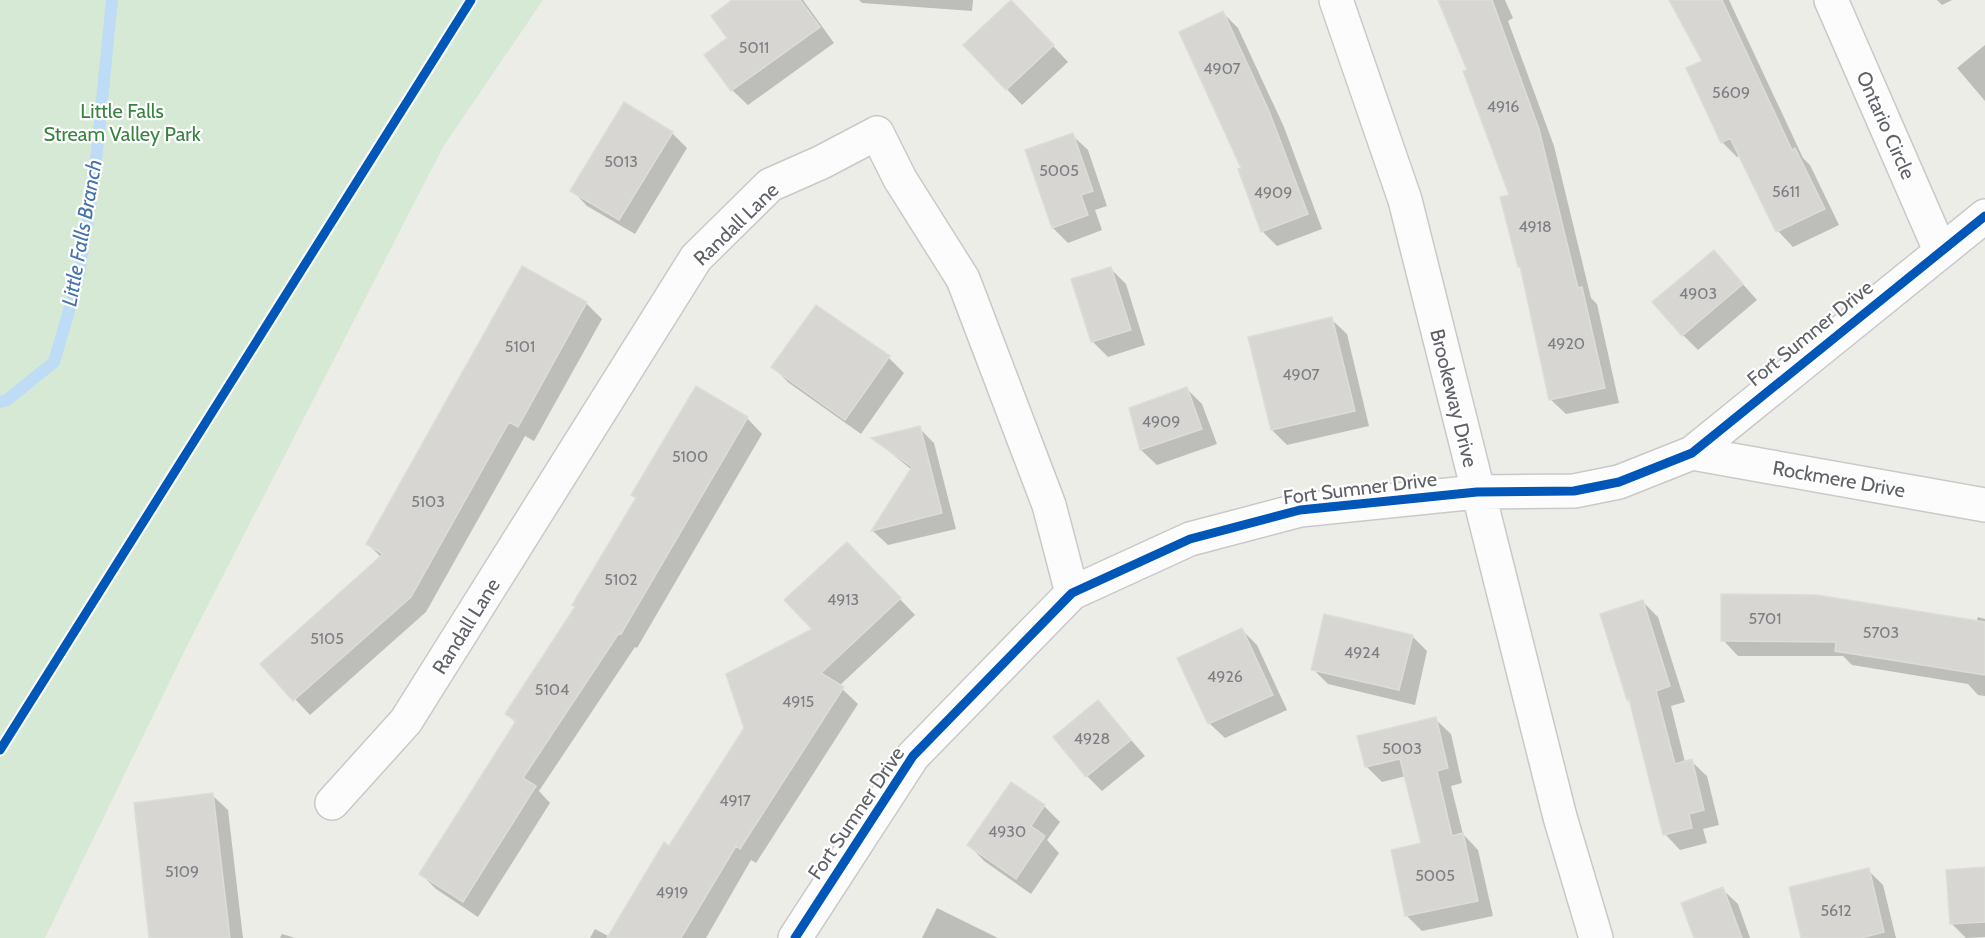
<svg xmlns="http://www.w3.org/2000/svg" width="1985" height="938" viewBox="0 0 1985 938" font-family="Cabin,sans-serif">
<style>
.green{fill:#d6e9d5}
.shadow{fill:#0003}
.lines{fill:none;stroke-linecap:round;stroke-linejoin:round}
.stream{stroke:#bedcf6;stroke-width:12}
.building{fill:#d7d6d3;stroke:#dcdcd8;stroke-width:1.5}
.minor-casing{stroke:#c9c9c9;stroke-width:36}
.minor{stroke:#fcfcfc;stroke-width:33}
.cycleway-casing{stroke:#fff;stroke-width:13}
.cycleway{stroke:#0057b8;stroke-width:9}
.labels{text-anchor:middle;stroke-width:4.5;stroke-linejoin:round;paint-order:stroke}
.number-label{font-size:16px;fill:#7d7f82}
.park-label{font-size:20px;fill:#388340;stroke:#fff}
.street-label{font-size:20px;fill:#5e6166;stroke:#fff}
.water-label{font-size:21px;font-style:italic;fill:#4573ae;stroke:#fff}
</style>
<rect width="100%" height="100%" fill="#edede8"/>
<!-- green -->
<path class="green" d="M 0,0 L 543,0 L 443,147 L 188,644 L 45,938 L 0,938 Z"/>
<!-- shadow -->
<path class="shadow" d="M 735,0 L 803,0 L 834,43 L 748,105 L 732,90 L 707,55 L 729,39 Z
M 859,0 L 973,0 L 972,11 L 862,3 Z
M 1440,0 L 1505,0 L 1513,18 L 1508,21 L 1554,146 L 1591,298 L 1597,304 L 1619,403 L 1566,414 L 1550,399 L 1523,269 L 1519,266 L 1511,196 L 1469,71 Z
M 1671,0 L 1729,0 L 1803,158 L 1810,165 L 1839,225 L 1793,247 L 1778,231 L 1740,156 L 1737,157 L 1722,142 L 1704,62 Z
M 1937,0 L 1952,0 L 1942,5 Z
M 1223,13 L 1238,28 L 1284,127 L 1322,229 L 1277,246 L 1262,231 L 1243,169 Z
M 1026,17 L 1068,62 L 1022,105 L 965,46 Z
M 1985,45 L 1985,101 L 1957,68 Z
M 672,133 L 687,148 L 635,234 L 587,206 L 572,190 Z
M 1072,135 L 1088,150 L 1107,206 L 1095,210 L 1102,230 L 1068,243 L 1053,228 Z
M 1714,252 L 1757,300 L 1698,350 L 1683,335 Z
M 522,268 L 587,304 L 602,319 L 534,441 L 525,436 L 426,612 L 310,715 L 262,664 L 381,557 L 368,544 Z
M 1111,269 L 1126,284 L 1145,345 L 1108,357 L 1092,341 Z
M 816,307 L 889,358 L 904,373 L 861,434 L 789,383 L 773,367 Z
M 1331,319 L 1347,334 L 1369,426 L 1287,445 L 1272,430 Z
M 1187,389 L 1202,404 L 1217,444 L 1157,465 L 1141,450 Z
M 747,418 L 762,434 L 637,648 L 635,647 L 539,791 L 550,803 L 478,917 L 436,889 L 421,874 L 516,723 L 507,714 Z
M 919,428 L 934,443 L 956,529 L 888,545 L 873,531 L 912,470 L 874,439 Z
M 862,559 L 915,615 L 839,686 L 858,704 L 756,863 L 751,860 L 706,938 L 590,938 L 595,929 L 610,937 Z
M 1643,602 L 1658,617 L 1685,702 L 1671,706 L 1685,762 L 1691,761 L 1707,776 L 1719,825 L 1703,829 L 1707,843 L 1680,850 L 1665,834 L 1632,703 L 1602,615 Z
M 1978,617 L 1985,619 L 1985,696 L 1978,695 L 1968,684 L 1852,665 L 1843,656 L 1738,656 L 1723,640 L 1976,622 Z
M 1242,630 L 1257,645 L 1287,710 L 1225,738 L 1209,723 Z
M 1412,636 L 1427,651 L 1415,705 L 1328,684 L 1313,669 Z
M 1098,702 L 1145,756 L 1102,791 L 1087,776 Z
M 1435,719 L 1451,734 L 1462,783 L 1451,786 L 1463,834 L 1478,850 L 1493,916 L 1422,931 L 1407,916 L 1422,844 L 1406,776 L 1382,782 L 1367,767 Z
M 1011,784 L 1044,806 L 1060,822 L 1047,840 L 1059,853 L 1031,894 L 984,861 L 969,845 Z
M 212,795 L 228,810 L 243,938 L 151,938 Z
M 1985,868 L 1985,937 L 1966,938 L 1951,923 Z
M 1868,870 L 1883,885 L 1896,938 L 1802,938 Z
M 1722,889 L 1738,904 L 1750,938 L 1695,938 Z
M 937,908 L 998,938 L 922,938 Z
M 282,934 L 295,938 L 280,938 Z"/>
<g class="lines">
<!-- stream -->
<path class="stream" d="M 0,402 L 7,400 L 54,362 L 78,280 L 94,180 L 112,0"/>
</g>
<!-- building -->
<path class="building" d="M 732,0 L 800,0 L 820,27 L 731,91 L 704,55 L 727,38 L 711,16 Z
M 1011,0 L 1054,45 L 1006,90 L 963,45 Z
M 1438,0 L 1492,0 L 1539,129 L 1578,288 L 1582,287 L 1605,388 L 1549,400 L 1520,266 L 1518,267 L 1500,197 L 1509,195 L 1463,71 L 1467,70 Z
M 1669,0 L 1722,0 L 1792,150 L 1795,148 L 1825,209 L 1776,232 L 1730,138 L 1721,143 L 1686,68 L 1702,61 Z
M 1223,11 L 1269,111 L 1308,214 L 1261,232 L 1238,169 L 1241,168 L 1179,32 Z
M 624,102 L 673,132 L 619,220 L 570,191 Z
M 1073,133 L 1093,191 L 1081,195 L 1088,215 L 1052,228 L 1025,150 Z
M 1714,250 L 1743,284 L 1682,336 L 1652,302 Z
M 522,266 L 587,302 L 518,427 L 509,422 L 411,597 L 293,701 L 260,664 L 383,554 L 366,544 Z
M 1111,267 L 1131,330 L 1091,342 L 1071,279 Z
M 816,305 L 890,356 L 845,420 L 771,367 Z
M 1332,317 L 1355,411 L 1271,430 L 1248,337 Z
M 696,386 L 748,417 L 621,634 L 619,633 L 523,778 L 536,786 L 463,902 L 419,874 L 516,721 L 505,714 L 575,607 L 572,605 L 636,498 L 631,495 Z
M 1187,387 L 1202,429 L 1140,450 L 1129,408 Z
M 920,426 L 942,513 L 871,531 L 912,467 L 871,438 Z
M 847,542 L 901,598 L 821,673 L 844,687 L 740,849 L 736,846 L 681,938 L 607,938 L 664,842 L 669,846 L 744,728 L 726,674 L 812,629 L 784,600 Z
M 1721,594 L 1817,595 L 1985,622 L 1985,675 L 1835,651 L 1836,642 L 1721,641 Z
M 1643,600 L 1670,686 L 1656,691 L 1675,764 L 1692,759 L 1704,810 L 1689,814 L 1692,828 L 1663,835 L 1629,699 L 1627,700 L 1600,614 Z
M 1324,614 L 1413,635 L 1399,690 L 1311,670 Z
M 1242,628 L 1273,695 L 1208,724 L 1177,658 Z
M 1098,700 L 1131,740 L 1086,777 L 1053,737 Z
M 1436,717 L 1448,768 L 1437,771 L 1452,836 L 1463,833 L 1478,901 L 1405,916 L 1391,850 L 1421,843 L 1400,759 L 1365,767 L 1357,736 Z
M 1011,782 L 1045,805 L 1031,826 L 1045,836 L 1016,879 L 967,845 Z
M 213,793 L 230,938 L 149,938 L 134,803 Z
M 1985,867 L 1985,922 L 1950,924 L 1946,870 Z
M 1869,868 L 1884,932 L 1861,938 L 1801,938 L 1789,887 Z
M 1723,887 L 1742,938 L 1694,938 L 1681,903 Z"/>
<g class="lines">
<defs>
<path id="minor" d="M 1336,0 L 1405,200 L 1560,817 L 1596,938
M 1831,0 L 1940,250
M 1692,453 L 1985,505
M 332,803 L 406,721 L 696,258 L 770,185 L 822,162 L 877,133 L 900,179 L 963,279 L 1049,505 L 1072,593
M 795,938 L 913,756 L 1072,593 L 1190,539 L 1300,510 L 1477,492 L 1574,491 L 1619,482 L 1692,453 L 1985,216"/>
</defs>
<!-- minor casing -->
<use href="#minor" class="minor-casing"/>
<!-- minor -->
<use href="#minor" class="minor"/>
<defs>
<path id="cycleway" d="M 0,750 L 471,0
M 795,938 L 913,756 L 1072,593 L 1190,539 L 1300,510 L 1477,492 L 1574,491 L 1619,482 L 1692,453 L 1985,216"/>
</defs>
<!-- cycleway casing -->
<use href="#cycleway" class="cycleway-casing"/>
<!-- cycleway -->
<use href="#cycleway" class="cycleway"/>
</g>
<g class="labels">
<!-- number labels -->
<g class="number-label">
<text x="754" y="53">5011</text>
<text x="1222" y="74">4907</text>
<text x="1731" y="98">5609</text>
<text x="1503" y="112">4916</text>
<text x="621" y="167">5013</text>
<text x="1059" y="176">5005</text>
<text x="1786" y="197">5611</text>
<text x="1273" y="198">4909</text>
<text x="1535" y="232">4918</text>
<text x="1698" y="299">4903</text>
<text x="1566" y="349">4920</text>
<text x="520" y="352">5101</text>
<text x="1301" y="380">4907</text>
<text x="1161" y="427">4909</text>
<text x="690" y="462">5100</text>
<text x="428" y="507">5103</text>
<text x="621" y="585">5102</text>
<text x="843" y="605">4913</text>
<text x="1765" y="624">5701</text>
<text x="1881" y="638">5703</text>
<text x="327" y="644">5105</text>
<text x="1362" y="658">4924</text>
<text x="1225" y="682">4926</text>
<text x="552" y="695">5104</text>
<text x="798" y="707">4915</text>
<text x="1092" y="744">4928</text>
<text x="1402" y="754">5003</text>
<text x="735" y="806">4917</text>
<text x="1007" y="837">4930</text>
<text x="182" y="877">5109</text>
<text x="1435" y="881">5005</text>
<text x="672" y="898">4919</text>
<text x="1836" y="916">5612</text>
</g>
<!-- park labels -->
<g class="park-label">
<text x="122" y="118">Little Falls<tspan x="122" dy="23">Stream Valley Park</tspan></text>
</g>
<!-- street labels -->
<g class="street-label">
<text transform="translate(1886 125) rotate(66)" y="7">Ontario Circle</text>
<text transform="translate(736 224) rotate(-44)" y="7">Randall Lane</text>
<text transform="translate(1810 333) rotate(-39)" y="7">Fort Sumner Drive</text>
<text transform="translate(1454 398) rotate(76)" y="7">Brookeway Drive</text>
<text transform="translate(1839 479) rotate(10)" y="7">Rockmere Drive</text>
<text transform="translate(1360 488) rotate(-7)" y="7">Fort Sumner Drive</text>
<text transform="translate(466 626) rotate(-58)" y="7">Randall Lane</text>
<text transform="translate(856 813) rotate(-56)" y="7">Fort Sumner Drive</text>
</g>
<!-- water labels -->
<g class="water-label">
<text transform="translate(82 233) rotate(-80)" y="7">Little Falls Branch</text>
</g>
</g>
</svg>
